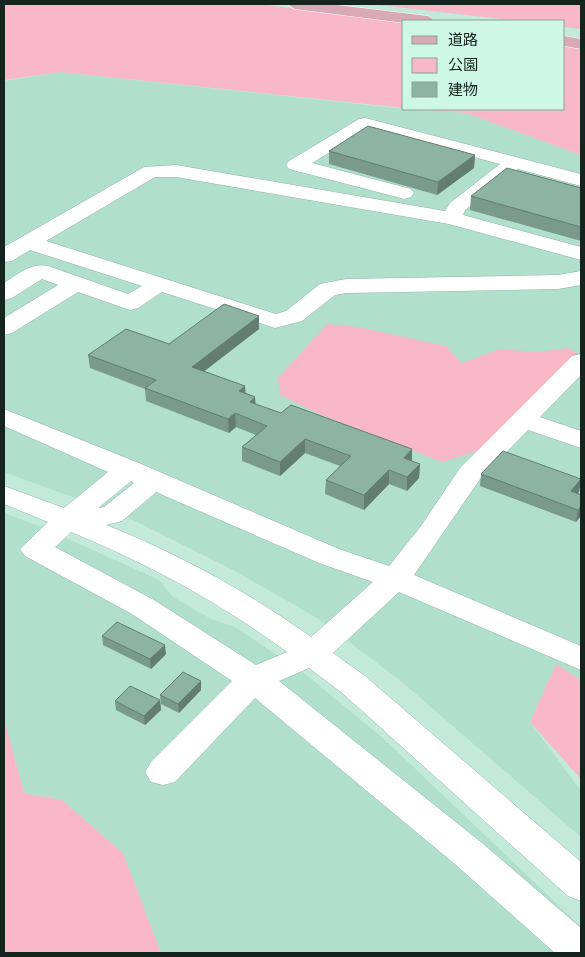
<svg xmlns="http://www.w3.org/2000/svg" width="585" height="957" viewBox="0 0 585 957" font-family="'DejaVu Sans','Noto Sans JP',sans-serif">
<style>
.built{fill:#b0dfcc}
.green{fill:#f8b8c8}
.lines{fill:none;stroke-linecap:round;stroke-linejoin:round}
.minor-casing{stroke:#8fb5a6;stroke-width:1}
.major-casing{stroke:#fff;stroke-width:1}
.minor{fill:#fff;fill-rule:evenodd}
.major{fill:#daa9b6;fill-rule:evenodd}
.wall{fill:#799a8c}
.shaded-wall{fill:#637d72}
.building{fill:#8db3a3;stroke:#637d72}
</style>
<rect width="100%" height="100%" fill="#c2e9d9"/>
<!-- built -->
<path class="built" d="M 60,72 L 404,109 L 466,113 L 581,155 L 581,680 L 556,664 L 530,722 L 581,791 L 581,837 L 402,682 L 319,619 L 235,571 L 127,517 L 4,472 L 4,81 Z
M 4,513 L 44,528 L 159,580 L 173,597 L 211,619 L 235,627 L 305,674 L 383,738 L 581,927 L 581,953 L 161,953 L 123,853 L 62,800 L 24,793 L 4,718 Z"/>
<!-- green -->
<path class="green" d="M 4,4 L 257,4 L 404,22 L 404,108 L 60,72 L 4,80 Z
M 370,4 L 581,4 L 581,29 L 564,27 L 564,21 L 518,21 Z
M 564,43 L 581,46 L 581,155 L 466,113 L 416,109 L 564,109 Z
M 327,324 L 358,327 L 446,346 L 462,363 L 499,349 L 537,352 L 568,348 L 579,354 L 477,451 L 442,462 L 319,414 L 280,395 L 278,378 Z
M 556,664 L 581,680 L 581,779 L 530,722 Z
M 4,718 L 24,793 L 62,800 L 123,853 L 161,953 L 4,953 Z"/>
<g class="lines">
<defs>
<path id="minor" d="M 365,118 L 581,174 L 581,186 L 518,169 L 465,210 L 463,215 L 581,247 L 581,260 L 449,224 L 176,177 L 155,177 L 46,241 L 276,314 L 286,311 L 320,284 L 346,279 L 558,275 L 581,271 L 581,285 L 558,289 L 346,293 L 335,295 L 302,321 L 275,328 L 162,292 L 138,308 L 130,310 L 78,292 L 12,333 L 4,335 L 4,318 L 58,285 L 42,279 L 12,298 L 4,300 L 4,283 C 17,275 31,262 48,266 L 128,294 L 142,286 L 30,250 L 12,261 L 4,262 L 4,247 L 144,167 L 176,165 L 445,211 L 450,203 L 500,164 L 368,129 L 312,163 L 411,189 L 414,193 L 411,197 L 404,199 L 397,197 L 289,169 L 286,165 L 289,161 L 359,119 Z
M 581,354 L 581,375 L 540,417 L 581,431 L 581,448 L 528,430 L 480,479 L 414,575 L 581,646 L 581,670 L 399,592 L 333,653 L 365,676 L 581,862 L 581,901 L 568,896 L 341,692 L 309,668 L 279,681 L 482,843 L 581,928 L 581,953 L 555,953 L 456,865 L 255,698 L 175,782 L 163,785 L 151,782 L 145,772 L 151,762 L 232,681 L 132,614 L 25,556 L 20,549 L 48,522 L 4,504 L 4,486 L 64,508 L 108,472 L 4,426 L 4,409 L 139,463 L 339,549 L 389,566 L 421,526 L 460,468 L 572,356 ZM 131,481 L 134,483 L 104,507 L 98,508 ZM 156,492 L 319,563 L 373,582 L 311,637 C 248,592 177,553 106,525 L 122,521 ZM 71,532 C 147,563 221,603 287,652 L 256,665 L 154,600 L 55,547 Z"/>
<path id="major" d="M 287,4 L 329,4 L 428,16 L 436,21 L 404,23 L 295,9 Z
M 564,36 L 581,39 L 581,49 L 564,46 Z"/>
</defs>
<!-- minor casing -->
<use href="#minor" class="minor-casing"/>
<!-- major casing -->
<use href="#major" class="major-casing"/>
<!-- minor -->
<use href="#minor" class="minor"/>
<!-- major -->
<use href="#major" class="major"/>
</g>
<!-- wall -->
<path class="wall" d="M 329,151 L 475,155 L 474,168 L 437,195 L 329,164 Z
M 581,188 L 581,241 L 470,210 L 471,196 Z
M 259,329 L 204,371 L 246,393 L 255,397 L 255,404 L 281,413 L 412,449 L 412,461 L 420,464 L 419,478 L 407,491 L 389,484 L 364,510 L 325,494 L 326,480 L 340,466 L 305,453 L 280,476 L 242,461 L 242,447 L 256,435 L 236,427 L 229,433 L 146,401 L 145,389 L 90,368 L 88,355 L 169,344 Z
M 481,474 L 581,479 L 579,492 L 578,493 L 581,495 L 581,516 L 576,522 L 480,486 Z
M 102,636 L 166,654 L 151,669 L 103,645 Z
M 201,690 L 179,713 L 161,704 L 160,695 Z
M 160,700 L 161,710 L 145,725 L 116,710 L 115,701 Z"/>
<!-- shaded-wall -->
<path class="shaded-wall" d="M 475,155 L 474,168 L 437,195 L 438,182 Z
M 259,316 L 259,329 L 193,380 L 192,367 Z
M 245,386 L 246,400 L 239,391 Z
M 255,397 L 256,411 L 250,402 Z
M 235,413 L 236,427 L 229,433 L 228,419 Z
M 305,439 L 305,453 L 280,476 L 280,462 Z
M 412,449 L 412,463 L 404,458 Z
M 420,464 L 419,478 L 407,491 L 407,477 Z
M 389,470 L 389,484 L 364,510 L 364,495 Z
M 581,479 L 579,492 L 569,504 L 571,491 Z
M 581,506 L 581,516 L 576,522 L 578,510 Z
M 165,645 L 166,654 L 151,669 L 150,659 Z
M 201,681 L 201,690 L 179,713 L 178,704 Z
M 160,700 L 161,710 L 145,725 L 144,716 Z"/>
<!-- building -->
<path class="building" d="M 368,126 L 475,155 L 438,182 L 329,151 Z
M 507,168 L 581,188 L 581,227 L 471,196 Z
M 224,304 L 259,316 L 192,367 L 245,386 L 239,391 L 255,397 L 250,402 L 281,413 L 291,405 L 412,449 L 404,458 L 420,464 L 407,477 L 389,470 L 364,495 L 326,480 L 351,456 L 305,439 L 280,462 L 242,447 L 267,426 L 235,413 L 228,419 L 145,388 L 156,380 L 88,355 L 126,329 L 169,344 Z
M 503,451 L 581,479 L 571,491 L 581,495 L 581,506 L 578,510 L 481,474 Z
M 117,622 L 165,645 L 150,659 L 102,636 Z
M 183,672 L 201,681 L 178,704 L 160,695 Z
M 130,686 L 160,700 L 144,716 L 115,701 Z"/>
<!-- border -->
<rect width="585" height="957" fill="none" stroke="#15241e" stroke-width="10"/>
<!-- legend -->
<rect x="402" y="20" width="162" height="90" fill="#cff7e6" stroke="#85a396"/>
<rect x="412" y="36" width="25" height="8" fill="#daa9b6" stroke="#85a396"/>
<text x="448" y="45" font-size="15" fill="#15241e">道路</text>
<rect x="412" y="58" width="25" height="15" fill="#f8b8c8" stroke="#85a396"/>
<text x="448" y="70" font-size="15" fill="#15241e">公園</text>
<rect x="412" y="82" width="25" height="15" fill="#8db3a3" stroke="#85a396"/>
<text x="448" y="95" font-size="15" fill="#15241e">建物</text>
</svg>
